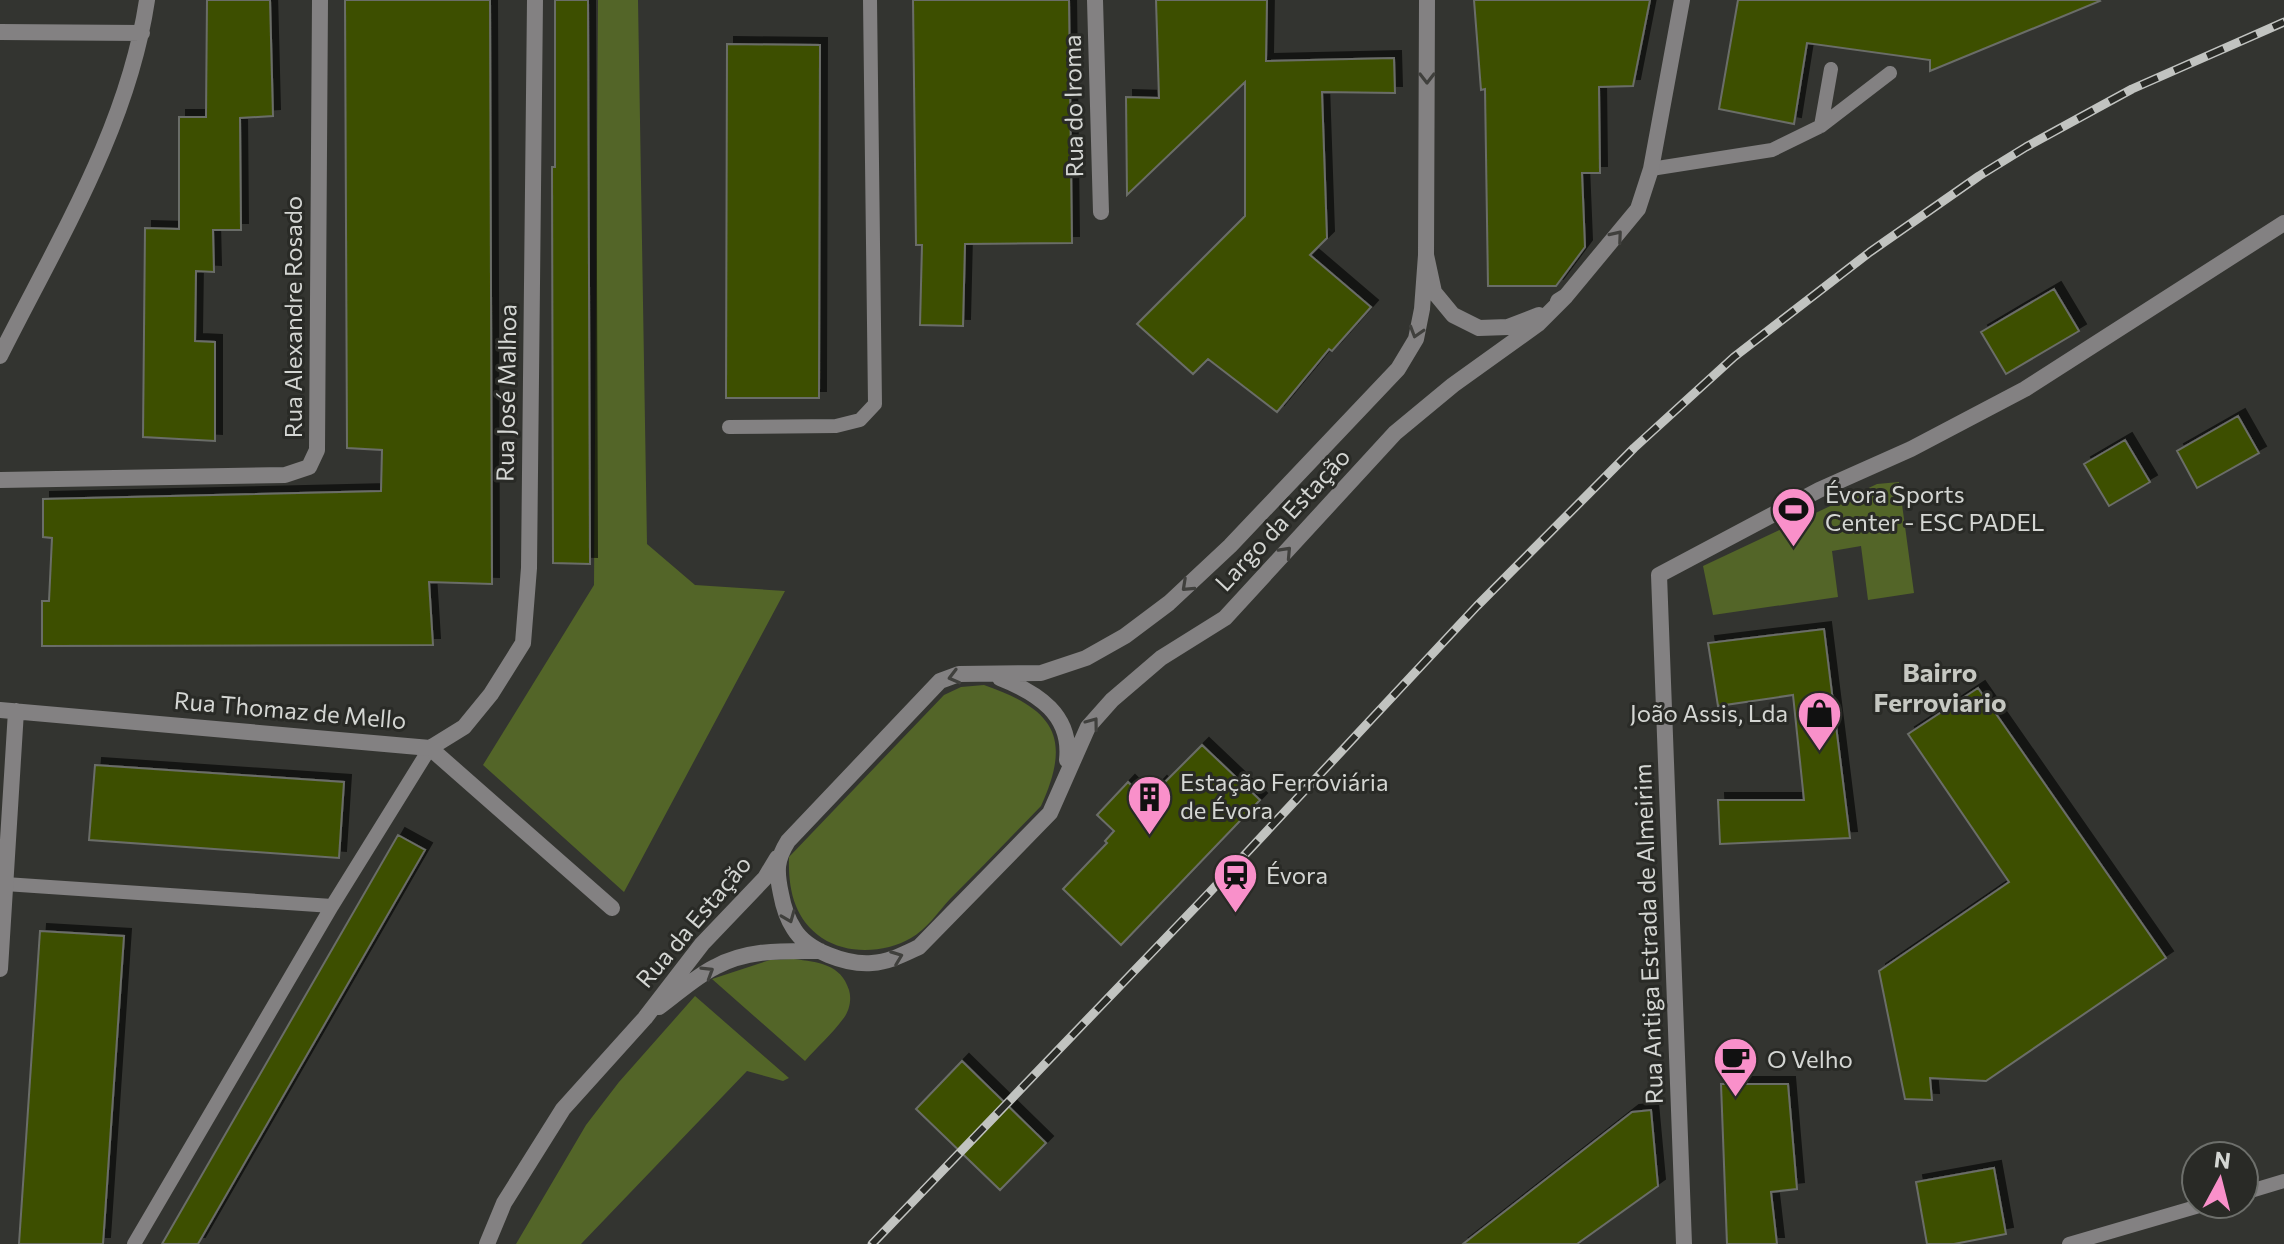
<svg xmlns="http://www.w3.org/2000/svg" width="2284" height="1244" viewBox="0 0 2284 1244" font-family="Commissioner,sans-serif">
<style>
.green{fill:#536528}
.building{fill:#3e5001;stroke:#6b6d68;stroke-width:2;filter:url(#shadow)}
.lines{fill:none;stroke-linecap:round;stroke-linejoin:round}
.service{stroke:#838182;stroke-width:14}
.minor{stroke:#838182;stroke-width:16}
.tertiary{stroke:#838182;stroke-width:16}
.rail-casing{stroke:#c1c3c0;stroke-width:9}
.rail{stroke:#292a26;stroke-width:6;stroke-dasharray:18;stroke-linecap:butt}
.oneway{stroke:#40403d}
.labels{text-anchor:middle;stroke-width:6;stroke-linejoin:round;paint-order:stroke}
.street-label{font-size:24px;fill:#d4d6d3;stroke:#292a26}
.poi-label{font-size:24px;fill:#d4d6d3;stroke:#292a26;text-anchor:start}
.neighbourhood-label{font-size:26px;font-weight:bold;fill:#c6c8c2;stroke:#292a26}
</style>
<defs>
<filter id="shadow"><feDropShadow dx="7" dy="-7" stdDeviation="0" flood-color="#0009"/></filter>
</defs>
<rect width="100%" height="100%" fill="#333430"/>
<!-- green -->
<path class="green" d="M 598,0 L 638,0 L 647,544 L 695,585 L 785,591 L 624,892 L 483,765 L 594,585 Z
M 1899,482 L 1914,593 L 1868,600 L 1861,546 L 1832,551 L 1838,597 L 1713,615 L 1703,566 L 1877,484 Z
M 984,685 C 1053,709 1073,736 1041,806 C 1011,837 981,868 950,899 C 938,912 926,930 911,938 C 885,953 848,955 822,938 C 794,919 788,889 789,857 L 944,695 L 961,687 Z
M 794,959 C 818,962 841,964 849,990 C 852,1000 849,1012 843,1019 C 832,1034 817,1047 805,1061 L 712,979 L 770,960 Z
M 695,996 L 789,1078 L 783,1081 L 747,1071 L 581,1244 L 516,1244 L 586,1125 L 619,1082 Z"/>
<!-- building -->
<path class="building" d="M 207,0 L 270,0 L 273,116 L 240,118 L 241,230 L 213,230 L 214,272 L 196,271 L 195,341 L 215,342 L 215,441 L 143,437 L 145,228 L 179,229 L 179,117 L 206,117 Z
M 345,0 L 490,0 L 492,584 L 429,582 L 433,645 L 42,646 L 42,601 L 49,601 L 52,538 L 43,537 L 43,499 L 381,491 L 382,450 L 347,448 Z
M 555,0 L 588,0 L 590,564 L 553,563 L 552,167 L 555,167 Z
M 913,0 L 1069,0 L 1072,243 L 965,244 L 963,326 L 920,325 L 922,245 L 916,245 Z
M 1156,0 L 1267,0 L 1266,61 L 1394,58 L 1395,93 L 1322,92 L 1327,238 L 1310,255 L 1371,307 L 1332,351 L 1329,349 L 1277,412 L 1208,359 L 1193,374 L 1137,324 L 1245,216 L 1245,82 L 1127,195 L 1126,97 L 1159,98 Z
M 1474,0 L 1650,0 L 1633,86 L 1599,87 L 1600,173 L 1582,173 L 1585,247 L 1556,286 L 1488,286 L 1485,89 L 1481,90 Z
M 1738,0 L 2099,0 L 2100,1 L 1930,71 L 1930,60 L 1807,43 L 1794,124 L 1719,109 Z
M 727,44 L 820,45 L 819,398 L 726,398 Z
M 2054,289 L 2079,331 L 2006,374 L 1981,332 Z
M 2238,416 L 2259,453 L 2197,488 L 2177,451 Z
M 2125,440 L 2150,482 L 2109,506 L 2084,464 Z
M 1824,629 L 1850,838 L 1720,844 L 1718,800 L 1804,800 L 1793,695 L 1718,706 L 1708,643 Z
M 1978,688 L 2166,958 L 1986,1081 L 1930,1078 L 1932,1100 L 1905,1099 L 1879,971 L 2009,882 L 1908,734 Z
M 1202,745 L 1260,800 L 1121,945 L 1063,889 L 1107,843 L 1105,841 L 1114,831 L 1097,815 L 1128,782 L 1145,799 L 1160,783 L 1162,785 Z
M 95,765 L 344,782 L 339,858 L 89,840 Z
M 398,835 L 425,850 L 198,1244 L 162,1244 Z
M 40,931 L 124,936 L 103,1244 L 19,1244 Z
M 962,1061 L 1046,1143 L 1000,1190 L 916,1109 Z
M 1721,1084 L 1788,1084 L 1797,1189 L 1771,1192 L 1777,1244 L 1727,1244 Z
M 1651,1110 L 1658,1186 L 1577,1244 L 1463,1244 L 1632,1112 Z
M 1994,1168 L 2006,1234 L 1954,1244 L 1927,1244 L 1916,1182 Z"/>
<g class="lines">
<!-- service -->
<path class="service" d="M 1821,126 L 1831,69
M 1651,169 L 1772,150 L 1821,126 L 1890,73
M 729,427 L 836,426 L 860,420 L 875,404 L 870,0
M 5,884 L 332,906
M 2244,1193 L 2284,1181
M 134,1244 L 332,906 L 430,748
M 2069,1244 L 2206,1204"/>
<!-- minor -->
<path class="minor" d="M 1095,0 L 1101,212
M 0,32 L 142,33
M 0,356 C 57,242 128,128 147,0
M 0,480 L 285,475 L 309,467 L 317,450 L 320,0
M 0,710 L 430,748 L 612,908
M 430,748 L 464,727 L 491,694 L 523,643 L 529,568 L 535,0
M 0,969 L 16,711
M 1684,1244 L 1659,575 L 1819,490 L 1911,449 L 2025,389 L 2284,223"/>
<!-- tertiary -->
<path class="tertiary" d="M 1427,0 L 1426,255 L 1434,292 L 1453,315 L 1479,328 L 1508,327 L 1539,315
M 1426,255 L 1422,309 L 1416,339 L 1398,369 L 1230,546 L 1169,603 L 1125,636 L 1086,658 L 1041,673 L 959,674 L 940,681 L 788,841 C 776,860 776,871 781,894 C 783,905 788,920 794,929 C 807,951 847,965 872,963 C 889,962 904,954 919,947 L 1050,813 L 1088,727 L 1112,700 L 1161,658 L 1225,618 L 1395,433 L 1453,385 L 1538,324 L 1566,296
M 1558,301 L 1566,296 L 1638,209 L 1651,169 L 1682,0
M 1000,678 C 1038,693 1072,715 1067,760
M 659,1007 C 677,994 695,977 715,967 C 748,949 784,951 820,951
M 487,1244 L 504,1203 L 563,1109 L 645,1018 L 702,944 L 765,878 L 777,858"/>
<defs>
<path id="rail" d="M 872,1244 L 1209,893 L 1477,606 L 1634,448 L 1734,357 L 1870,252 L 1979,176 L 2026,147 L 2132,89 L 2284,22"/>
</defs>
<!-- rail casing -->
<use href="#rail" class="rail-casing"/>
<!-- rail -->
<use href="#rail" class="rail"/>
</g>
<!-- one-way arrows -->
<defs><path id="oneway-chevron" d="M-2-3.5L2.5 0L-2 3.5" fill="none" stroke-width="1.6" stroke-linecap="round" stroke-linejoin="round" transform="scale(2)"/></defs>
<g class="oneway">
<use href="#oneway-chevron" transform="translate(1427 78) rotate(90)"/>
<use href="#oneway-chevron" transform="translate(1617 236) rotate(-50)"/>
<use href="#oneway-chevron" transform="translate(1416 332) rotate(107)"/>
<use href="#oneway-chevron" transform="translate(1286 552) rotate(-47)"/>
<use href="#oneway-chevron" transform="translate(1187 586) rotate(137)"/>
<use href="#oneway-chevron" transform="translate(954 677) rotate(165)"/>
<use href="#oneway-chevron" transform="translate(1093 723) rotate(-53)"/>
<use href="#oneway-chevron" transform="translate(789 917) rotate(68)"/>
<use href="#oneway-chevron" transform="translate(897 957) rotate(-21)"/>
<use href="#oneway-chevron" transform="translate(708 972) rotate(-32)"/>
</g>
<!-- icons -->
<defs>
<symbol id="stadium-pin" viewBox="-11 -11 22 30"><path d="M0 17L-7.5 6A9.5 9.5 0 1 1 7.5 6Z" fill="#f990ca" stroke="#292a26"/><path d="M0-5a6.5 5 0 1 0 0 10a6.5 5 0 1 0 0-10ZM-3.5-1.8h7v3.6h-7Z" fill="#111"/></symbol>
<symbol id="shop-pin" viewBox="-11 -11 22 30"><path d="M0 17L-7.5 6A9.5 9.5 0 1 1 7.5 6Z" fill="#f990ca" stroke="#292a26"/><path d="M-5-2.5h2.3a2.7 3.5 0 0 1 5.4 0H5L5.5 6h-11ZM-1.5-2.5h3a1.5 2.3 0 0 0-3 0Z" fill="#111"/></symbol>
<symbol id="building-pin" viewBox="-11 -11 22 30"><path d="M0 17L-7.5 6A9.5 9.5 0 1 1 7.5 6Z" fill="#f990ca" stroke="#292a26"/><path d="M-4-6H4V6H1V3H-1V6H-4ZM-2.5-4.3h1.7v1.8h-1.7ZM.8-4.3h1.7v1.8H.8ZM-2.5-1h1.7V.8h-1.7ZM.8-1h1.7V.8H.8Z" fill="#111"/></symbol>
<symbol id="station-pin" viewBox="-11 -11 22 30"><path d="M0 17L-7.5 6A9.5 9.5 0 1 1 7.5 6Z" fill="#f990ca" stroke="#292a26"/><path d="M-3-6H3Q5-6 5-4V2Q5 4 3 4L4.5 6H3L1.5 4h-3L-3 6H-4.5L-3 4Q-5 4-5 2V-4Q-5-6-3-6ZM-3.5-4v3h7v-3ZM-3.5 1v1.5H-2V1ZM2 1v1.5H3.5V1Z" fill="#111"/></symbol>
<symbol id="cafe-pin" viewBox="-11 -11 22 30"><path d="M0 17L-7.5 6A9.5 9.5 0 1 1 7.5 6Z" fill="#f990ca" stroke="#292a26"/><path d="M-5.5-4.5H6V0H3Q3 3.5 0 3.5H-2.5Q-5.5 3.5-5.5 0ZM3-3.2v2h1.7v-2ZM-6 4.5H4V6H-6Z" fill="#111"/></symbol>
</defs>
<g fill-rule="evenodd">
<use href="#stadium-pin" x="1768" y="484" width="51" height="69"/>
<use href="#shop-pin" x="1794" y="688" width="51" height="69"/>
<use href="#building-pin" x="1124" y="772" width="51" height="69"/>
<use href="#station-pin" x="1210" y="850" width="51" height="69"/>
<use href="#cafe-pin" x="1710" y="1034" width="51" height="69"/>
</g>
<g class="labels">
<!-- street labels -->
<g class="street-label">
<text transform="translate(1074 106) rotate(-91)" y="8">Rua do Iroma</text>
<text transform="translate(294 317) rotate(-90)" y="8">Rua Alexandre Rosado</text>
<text transform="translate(507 393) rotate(-89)" y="8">Rua José Malhoa</text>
<text transform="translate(1283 520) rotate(-47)" y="8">Largo da Estação</text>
<text transform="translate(290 711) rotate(5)" y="8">Rua Thomaz de Mello</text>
<text transform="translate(694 922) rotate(-50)" y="8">Rua da Estação</text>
<text transform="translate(1649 934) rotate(-92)" y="8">Rua Antiga Estrada de Almeirim</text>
</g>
<!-- poi labels -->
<g class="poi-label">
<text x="1825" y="503">Évora Sports<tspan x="1825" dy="28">Center - ESC PADEL</tspan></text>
<text x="1788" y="722" text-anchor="end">João Assis, Lda</text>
<text x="1180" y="791">Estação Ferroviária<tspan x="1180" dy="28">de Évora</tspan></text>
<text x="1266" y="884">Évora</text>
<text x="1767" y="1068">O Velho</text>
</g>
<!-- neighbourhood labels -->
<g class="neighbourhood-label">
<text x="1940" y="682">Bairro<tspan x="1940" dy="30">Ferroviario</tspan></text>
</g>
</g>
<!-- north arrow -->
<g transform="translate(2220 1180) rotate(7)"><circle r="38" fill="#292a26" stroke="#6d6f6b" stroke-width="2"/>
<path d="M0-6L14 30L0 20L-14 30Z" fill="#f990ca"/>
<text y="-12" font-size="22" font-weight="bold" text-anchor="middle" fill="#d4d6d3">N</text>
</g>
</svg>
